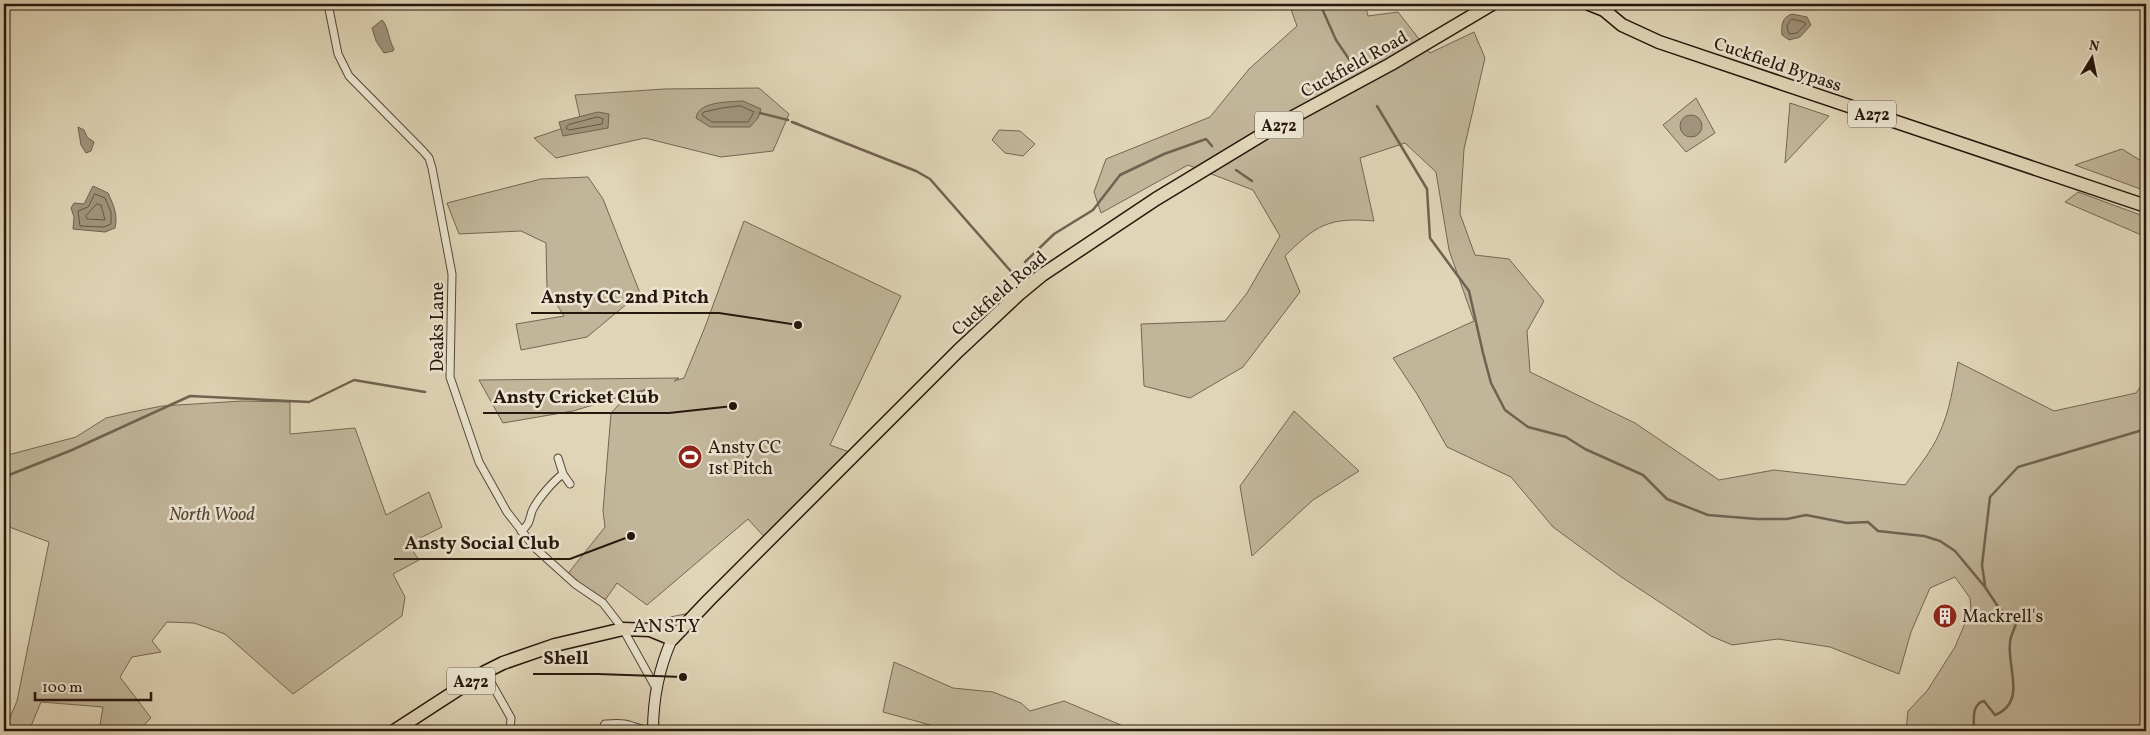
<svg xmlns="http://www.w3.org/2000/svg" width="2150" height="735" viewBox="0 0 2150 735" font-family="Vollkorn,serif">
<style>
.green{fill:#c1b59a;stroke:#746654}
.water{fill:#a1947d;stroke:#706250}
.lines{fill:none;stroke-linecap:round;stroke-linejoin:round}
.shore{stroke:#645645;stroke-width:1}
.stream{stroke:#706250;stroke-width:2.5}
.minor-casing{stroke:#554638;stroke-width:9}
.secondary-casing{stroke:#27170d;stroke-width:12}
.trunk-casing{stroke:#27170d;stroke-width:15}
.minor{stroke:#ebe4d0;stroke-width:7}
.secondary{stroke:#ebe4d0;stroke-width:10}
.trunk{stroke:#e0d5b7;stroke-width:12}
.labels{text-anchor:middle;stroke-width:5;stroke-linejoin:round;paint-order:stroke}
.shield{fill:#ebe4d0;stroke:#625448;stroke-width:1}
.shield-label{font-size:16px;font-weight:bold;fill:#27170d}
.street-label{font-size:18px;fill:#27170d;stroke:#ebe4d0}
.poi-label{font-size:18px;fill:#27170d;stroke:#ebe4d0;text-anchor:start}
.park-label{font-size:18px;font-style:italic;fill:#554637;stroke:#ebe4d0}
.quarter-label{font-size:20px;letter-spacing:1px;fill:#27170d;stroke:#ebe4d0}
.leader{fill:none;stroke:#27170d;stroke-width:2}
.callout-dot{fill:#27170d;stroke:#ebe4d0;stroke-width:2}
.callout-label{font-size:19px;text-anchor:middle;font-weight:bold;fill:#27170d;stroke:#ebe4d0;stroke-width:5;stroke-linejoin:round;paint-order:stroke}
</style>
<rect width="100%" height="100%" fill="#e0d5b7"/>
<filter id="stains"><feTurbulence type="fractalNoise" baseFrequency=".004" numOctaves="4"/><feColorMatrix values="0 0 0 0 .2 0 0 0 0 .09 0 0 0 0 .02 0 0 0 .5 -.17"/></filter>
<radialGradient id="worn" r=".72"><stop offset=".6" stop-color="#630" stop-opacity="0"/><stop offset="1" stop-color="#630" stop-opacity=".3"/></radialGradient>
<!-- green -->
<path class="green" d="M 1289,4 L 1365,4 L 1368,16 L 1398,12 L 1430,53 L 1474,32 L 1485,58 L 1464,149 L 1460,214 L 1475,255 L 1509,259 L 1544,301 L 1527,331 L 1530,372 L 1635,423 L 1719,480 L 1774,470 L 1905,485 C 1917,469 1931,452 1939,434 C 1950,411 1953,386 1958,362 L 2054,411 L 2136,393 L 2146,379 L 2146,731 L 1906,731 L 1908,711 L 1927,691 L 1955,647 L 1971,609 L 1970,598 L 1955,577 L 1930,588 L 1911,632 L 1899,674 L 1830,647 L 1778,639 L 1732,645 L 1711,636 L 1620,576 L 1553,527 L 1511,477 L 1447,447 L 1417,394 L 1393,358 L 1474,321 L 1449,250 L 1436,172 L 1405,143 L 1360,158 L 1374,221 C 1329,217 1316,225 1285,256 L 1300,292 L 1243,367 L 1190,398 L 1144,386 L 1141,324 L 1225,321 L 1247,293 L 1280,236 L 1253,190 L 1188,165 L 1101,213 L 1094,192 L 1106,159 L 1210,117 L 1249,69 L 1297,26 Z
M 759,88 L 789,114 L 773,151 L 721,157 L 645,138 L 556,158 L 534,138 L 581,122 L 575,95 L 664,89 Z
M 1696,98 L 1715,133 L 1686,152 L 1663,125 Z
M 1790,103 L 1829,116 L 1785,163 Z
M 999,130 L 1020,131 L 1035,144 L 1023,156 L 1005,153 L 992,140 Z
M 2122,149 L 2146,164 L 2146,191 L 2075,165 Z
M 588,177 L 603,199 L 640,293 L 587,337 L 521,350 L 516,324 L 564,316 L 547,289 L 546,243 L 521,231 L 459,234 L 447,203 L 541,179 Z
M 2078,192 L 2146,217 L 2146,237 L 2065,202 Z
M 744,221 L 901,296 L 830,445 L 855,454 L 768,541 L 748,519 L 647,605 L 617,583 L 603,603 L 566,576 L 605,527 L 603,511 L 611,413 L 624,399 L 650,388 L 573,411 L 503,423 L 479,380 L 679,378 L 674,381 L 684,378 L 705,327 Z
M 242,401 L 290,402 L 290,434 L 355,428 L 386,515 L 429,492 L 442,527 L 408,544 L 419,560 L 393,574 L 405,597 L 402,616 L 293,694 L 225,634 L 194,623 L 167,622 L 152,641 L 161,652 L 132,657 L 120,677 L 151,718 L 138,731 L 99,731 L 103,707 L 41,702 L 29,731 L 4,731 L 17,701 L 49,542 L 4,525 L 4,456 L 76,437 L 106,418 L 132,412 L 162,406 Z
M 1294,411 L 1359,471 L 1313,500 L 1252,556 L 1240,486 Z
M 689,613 C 677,624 664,633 648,622 Z
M 894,662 L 953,688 L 993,692 L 1021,703 L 1030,711 L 1064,701 L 1135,731 L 952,731 L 883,712 Z"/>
<!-- water -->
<path class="water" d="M 1792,14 L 1807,17 L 1811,25 L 1800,37 L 1789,40 L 1782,35 C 1781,26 1782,17 1792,14 Z
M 382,20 C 389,27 388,39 394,49 L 393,51 L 384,53 L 376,41 L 372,28 Z
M 743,101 L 761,109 L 758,118 L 750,127 L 710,127 L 696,118 C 698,101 729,102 743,101 Z
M 598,112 L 609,114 L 608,128 L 563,136 L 559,122 Z
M1680 126a11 11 0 1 1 22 0a11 11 0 1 1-22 0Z
M 78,127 L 84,130 L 87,137 L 94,142 L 91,151 L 86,153 L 81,145 Z
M 93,186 L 108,193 C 114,206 118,215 115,228 L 105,232 L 73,229 L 74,217 L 71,208 L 74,203 L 84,204 Z"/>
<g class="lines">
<!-- shore -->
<path class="shore" d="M 1792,19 L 1804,22 L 1806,24 L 1797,33 L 1789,34 L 1787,26 Z
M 741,106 L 754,112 L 748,122 L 712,122 L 702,115 L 704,112 L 722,108 Z
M 598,117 L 603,119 L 602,124 L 569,130 L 566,128 L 568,125 Z
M 95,194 L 105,198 L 111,212 L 111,224 L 104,227 L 80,226 L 78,211 L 88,207 Z
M 97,204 L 101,205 L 105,220 L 87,219 L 86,216 Z"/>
<!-- stream -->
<path class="stream" d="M 1320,4 L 1336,40 L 1353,65
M 1377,106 L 1427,189 L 1430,238 L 1469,291 L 1483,353 L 1491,383 L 1505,410 L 1528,427 L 1566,437 L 1585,449 L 1643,475 L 1667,499 L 1708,515 L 1757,519 L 1787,519 L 1806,515 L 1847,523 L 1868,522 L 1878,531 L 1924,536 L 1940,541 L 1955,551 L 1985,587 L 1999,608 L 2016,624 C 2014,630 2010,637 2010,643 C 2007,668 2027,702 1995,715 L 1984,701 C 1971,704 1974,721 1974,731
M 760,113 L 788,120
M 798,124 L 792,122 L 916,171 L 930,179 L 1015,276
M 1236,170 L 1252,181
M 1025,262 L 1054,234 L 1093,210 L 1120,175 L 1164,154 L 1206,139 L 1212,146
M 4,477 L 72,450 L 190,396 L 309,402 L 354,380 L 425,392
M 1985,585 L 1982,565 L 1990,497 L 2018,467 L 2146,429"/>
<defs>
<path id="minor" d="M 328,4 L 338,54 L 349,76 L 423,151 L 429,158 L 432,168 L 452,274 L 450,377 L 479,462 L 507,512 L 535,548 L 575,584 L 603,603 L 623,629 L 657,690
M 563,474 L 570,484
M 521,531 C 530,524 529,521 532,511 C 537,500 553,481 563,474 L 558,458
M 485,672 L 511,718 L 510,731
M 601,731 L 605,724 C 612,724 621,722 629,725 C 640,728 639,730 653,730"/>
<path id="secondary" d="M 653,731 C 653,700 659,668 672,639"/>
<path id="trunk" d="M 1589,4 L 1604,10 L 1622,25 L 1659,42 L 2146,206
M 394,731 L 485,672 L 503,663 L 555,645 L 623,629 L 650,630 L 672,639 L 709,600 L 958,351 L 1019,294 L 1042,275 L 1156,199 L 1280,124 L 1391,64 L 1492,4"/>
</defs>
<!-- minor casing -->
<use href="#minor" class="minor-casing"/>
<!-- secondary casing -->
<use href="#secondary" class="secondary-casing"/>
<!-- trunk casing -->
<use href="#trunk" class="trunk-casing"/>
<!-- minor -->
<use href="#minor" class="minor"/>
<!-- secondary -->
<use href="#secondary" class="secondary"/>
<!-- trunk -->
<use href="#trunk" class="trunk"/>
</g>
<!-- icons -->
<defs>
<symbol id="stadium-disc" viewBox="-11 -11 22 22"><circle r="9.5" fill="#8f2418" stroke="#ebe4d0"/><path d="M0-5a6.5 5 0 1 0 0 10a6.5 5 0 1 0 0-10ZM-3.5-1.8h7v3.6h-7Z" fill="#fff"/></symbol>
<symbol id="building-disc" viewBox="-11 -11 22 22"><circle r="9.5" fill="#8f2418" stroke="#ebe4d0"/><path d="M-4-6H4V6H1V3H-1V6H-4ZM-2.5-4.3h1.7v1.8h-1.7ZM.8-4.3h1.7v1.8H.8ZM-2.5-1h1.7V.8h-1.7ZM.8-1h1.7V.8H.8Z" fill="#fff"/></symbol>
</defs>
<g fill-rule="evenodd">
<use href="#stadium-disc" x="676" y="443" width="28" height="28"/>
<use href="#building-disc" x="1931" y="602" width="28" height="28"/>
</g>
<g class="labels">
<!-- shield labels -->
<g class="shield">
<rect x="1848" y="100.5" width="48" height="27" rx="4"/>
<rect x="1255" y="111.5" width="48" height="27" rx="4"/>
<rect x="447" y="667.5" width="48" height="27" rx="4"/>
</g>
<g class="shield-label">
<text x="1872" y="120">A272</text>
<text x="1279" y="131">A272</text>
<text x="471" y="687">A272</text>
</g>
<!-- street labels -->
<g class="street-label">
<text transform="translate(1354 64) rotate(-29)" y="6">Cuckfield Road</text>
<text transform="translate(1778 64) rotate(19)" y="6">Cuckfield Bypass</text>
<text transform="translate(999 293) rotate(-41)" y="6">Cuckfield Road</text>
<text transform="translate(437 327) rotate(-90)" y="6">Deaks Lane</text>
</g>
<!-- poi labels -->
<g class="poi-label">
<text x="708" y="453">Ansty CC<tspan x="708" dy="21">1st Pitch</tspan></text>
<text x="1962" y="622">Mackrell's</text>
</g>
<!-- park labels -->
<g class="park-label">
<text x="212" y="520">North Wood</text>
</g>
<!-- quarter labels -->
<g class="quarter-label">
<text x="667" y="632">ANSTY</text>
</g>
</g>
<!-- callouts -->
<path class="leader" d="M798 325L719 313H531M733 406L669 413H483M631 536L570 559H394M683 677L598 674H533"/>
<g class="callout-dot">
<circle cx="798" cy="325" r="5"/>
<circle cx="733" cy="406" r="5"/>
<circle cx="631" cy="536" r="5"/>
<circle cx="683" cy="677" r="5"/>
</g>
<g class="callout-label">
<text x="625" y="303">Ansty CC 2nd Pitch</text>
<text x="576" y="403">Ansty Cricket Club</text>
<text x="482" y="549">Ansty Social Club</text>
<text x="566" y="664">Shell</text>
</g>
<!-- margin -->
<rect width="2150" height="735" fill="none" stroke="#e0d5b7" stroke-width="20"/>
<rect x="5" y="5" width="2140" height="725" fill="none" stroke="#27170d" stroke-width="2.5"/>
<rect x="10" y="10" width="2130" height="715" fill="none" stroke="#27170d"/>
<!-- north arrow -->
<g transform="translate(2092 58) rotate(10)" stroke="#ebe4d0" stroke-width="4" paint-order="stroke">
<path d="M0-4L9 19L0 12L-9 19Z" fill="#27170d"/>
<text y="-8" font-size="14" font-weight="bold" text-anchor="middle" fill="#27170d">N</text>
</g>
<!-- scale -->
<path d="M35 692v8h116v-8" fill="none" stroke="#27170d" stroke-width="2.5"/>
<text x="42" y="692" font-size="15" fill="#27170d" stroke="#ebe4d0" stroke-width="4" paint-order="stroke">100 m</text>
<rect width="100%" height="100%" filter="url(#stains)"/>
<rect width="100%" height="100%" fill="url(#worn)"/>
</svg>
